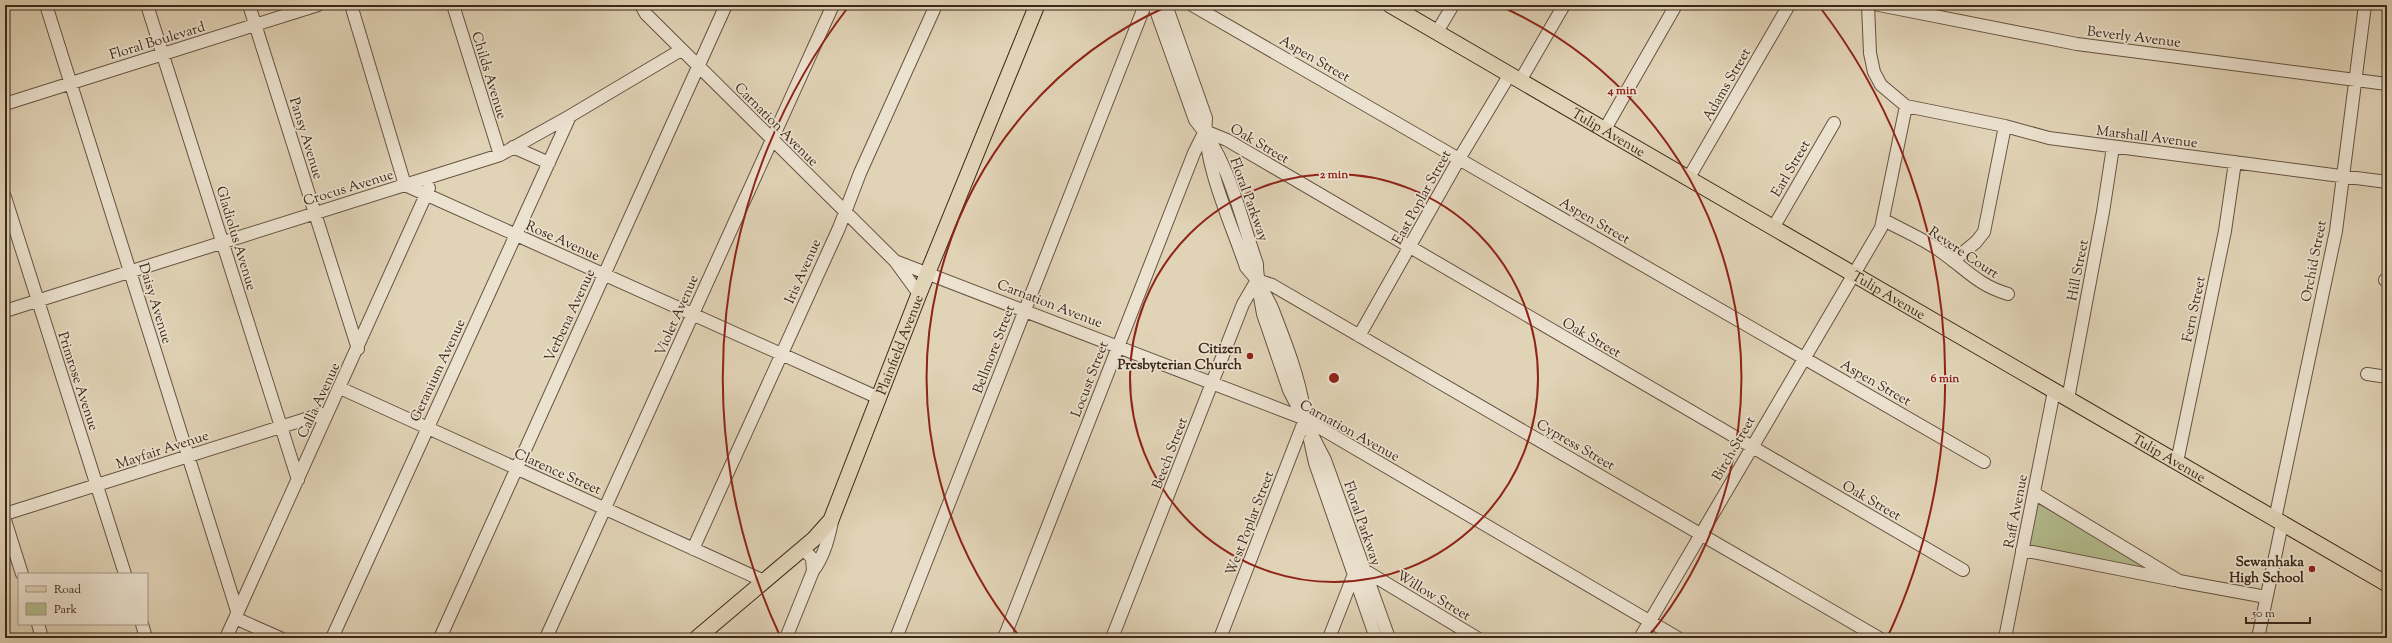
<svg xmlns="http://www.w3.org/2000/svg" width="2392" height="643" viewBox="0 0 2392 643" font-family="'Sorts Mill Goudy',serif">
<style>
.green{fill:#b3bc8e;stroke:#787254}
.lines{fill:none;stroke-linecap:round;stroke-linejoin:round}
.minor-casing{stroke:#665341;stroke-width:14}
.major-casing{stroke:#3d281a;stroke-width:17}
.minor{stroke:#ece2d0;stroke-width:12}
.major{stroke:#e1d3b6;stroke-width:15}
.ring{fill:none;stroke:#8f2418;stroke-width:2}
.poi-dot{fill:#8f2418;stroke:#ece2d0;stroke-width:1.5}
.labels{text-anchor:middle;stroke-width:3.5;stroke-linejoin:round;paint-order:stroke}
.street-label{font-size:14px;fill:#3d281a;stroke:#ece2d0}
.poi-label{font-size:14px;font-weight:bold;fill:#3d281a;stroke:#ece2d0;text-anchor:end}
.centre{fill:#8f2418;stroke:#ece2d0;stroke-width:2}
.ring-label{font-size:12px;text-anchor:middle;font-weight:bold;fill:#8f2418;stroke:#ece2d0;stroke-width:3.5;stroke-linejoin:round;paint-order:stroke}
</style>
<rect width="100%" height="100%" fill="#e1d3b6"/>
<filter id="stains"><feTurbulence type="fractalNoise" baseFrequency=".005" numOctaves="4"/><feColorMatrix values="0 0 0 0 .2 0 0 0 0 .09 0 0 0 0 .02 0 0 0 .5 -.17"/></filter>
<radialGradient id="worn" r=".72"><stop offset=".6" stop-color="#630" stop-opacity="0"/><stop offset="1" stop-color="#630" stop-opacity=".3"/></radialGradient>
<!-- green -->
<path class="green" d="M 2037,503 L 2161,574 L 2028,546 Z"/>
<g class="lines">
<defs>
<path id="minor" d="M 46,5 L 237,611
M 147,5 L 298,480
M 249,5 L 358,349
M 351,5 L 405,185 L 879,398
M 453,5 L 500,155
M 641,5 L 646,14 L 895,261 L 1305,419 L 1678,638
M 1154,5 L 1195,120 C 1229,159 1240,216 1257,264 C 1257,290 1266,291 1274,313 C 1286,344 1299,377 1304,410
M 1166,5 L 1206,118 C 1202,162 1232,225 1246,267 L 1257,280 L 1263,314 L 1289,390 L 1325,460 L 1389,638
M 1192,5 L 1984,462
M 1868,5 L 1870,53 L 1874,72 L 1881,85 L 1906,106 L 2005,126 L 2049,138 L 2387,182
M 1879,5 L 2077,44 L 2387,84
M 1437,32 L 1453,5
M 1520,81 L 1564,5
M 5,104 L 318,5
M 1605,129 L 1676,5
M 1205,131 L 1227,140 L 1963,570
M 513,147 L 549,163
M 1688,179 L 1789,5
M 5,197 L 125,574
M 1884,220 C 1904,231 1926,240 1943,253 C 1967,270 1978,285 2008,294
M 1773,228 L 1834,123
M 895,261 L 919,294
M 1953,261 L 1976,242 L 1984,232 L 2005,126
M 2385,280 L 2387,280
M 5,311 L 500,155 L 570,116 L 681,50
M 1359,336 L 1459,159 L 1510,74
M 2367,374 L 2387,377
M 340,388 L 764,581
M 2068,399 L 2103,212 L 2113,147
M 1310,440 L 1315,463 L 1376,638
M 2177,462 L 2225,231 L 2235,162
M 2034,493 L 2179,581 L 2266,597
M 5,514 L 328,412
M 2275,519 L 2336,231 L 2365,5
M 5,520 L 22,574
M 693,549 L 839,228 L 860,173 L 936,5
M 803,549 L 812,558 L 813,571
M 2022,550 L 2174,580
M 235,618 L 280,638
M 38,624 L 42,638
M 142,624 L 146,638
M 226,638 L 429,188
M 332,638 L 570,116
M 440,638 L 726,5
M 546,638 L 833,5
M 786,638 L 813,571 C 825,555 829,536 833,517
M 896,638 L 1145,5
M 1004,638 L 1194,153 L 1205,131
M 1112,638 L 1243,304 L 1257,280 L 1272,285 L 1879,638
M 1220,638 L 1305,419
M 1329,638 L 1354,574 L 1364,570 L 1477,638
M 1640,638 L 1881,228 L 1906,106
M 2005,638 L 2054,391
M 2258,638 L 2282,524"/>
<g id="major">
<path id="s1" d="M 1390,5 L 2387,584"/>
<path id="s2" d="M 697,638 L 814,539 L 831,520 L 919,294 L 1037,5"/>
</g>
</defs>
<!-- minor casing -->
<use href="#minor" class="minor-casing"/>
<!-- major casing -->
<use href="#major" class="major-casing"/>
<!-- minor -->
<use href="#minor" class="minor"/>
<!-- major -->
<use href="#major" class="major"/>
</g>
<!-- distance rings -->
<g class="ring">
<circle cx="1334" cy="378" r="204"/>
<path d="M1020 637A407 407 0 0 1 1168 6M1500 6A407 407 0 0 1 1648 637"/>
<path d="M780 636A611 611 0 0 1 849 6M1819 6A611 611 0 0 1 1888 636"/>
</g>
<!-- markers -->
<g class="poi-dot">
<circle cx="1250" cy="356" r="4"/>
<circle cx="2312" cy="569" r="4"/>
</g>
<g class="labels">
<!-- street labels -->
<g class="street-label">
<text transform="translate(2134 36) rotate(7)" y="5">Beverly Avenue</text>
<text transform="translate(157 40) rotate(-17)" y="5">Floral Boulevard</text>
<text transform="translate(1315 58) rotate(30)" y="5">Aspen Street</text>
<text transform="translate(490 75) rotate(73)" y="5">Childs Avenue</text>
<text transform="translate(1726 84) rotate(-60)" y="5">Adams Street</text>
<text transform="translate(777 124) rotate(45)" y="5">Carnation Avenue</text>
<text dy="5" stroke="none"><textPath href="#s1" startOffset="253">Tulip Avenue</textPath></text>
<text transform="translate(2147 136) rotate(7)" y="5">Marshall Avenue</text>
<text transform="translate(307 138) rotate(73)" y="5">Pansy Avenue</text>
<text transform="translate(1260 143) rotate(30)" y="5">Oak Street</text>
<text transform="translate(1790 168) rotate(-60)" y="5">Earl Street</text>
<text transform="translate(348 187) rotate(-17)" y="5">Crocus Avenue</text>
<text transform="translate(1421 197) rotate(-61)" y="5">East Poplar Street</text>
<text transform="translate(1250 199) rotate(70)" y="5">Floral Parkway</text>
<text transform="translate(1595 220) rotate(30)" y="5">Aspen Street</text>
<text transform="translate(237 238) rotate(73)" y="5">Gladiolus Avenue</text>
<text transform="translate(563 240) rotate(24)" y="5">Rose Avenue</text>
<text transform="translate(1964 252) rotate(34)" y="5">Revere Court</text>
<text transform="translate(2313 261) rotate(-79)" y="5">Orchid Street</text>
<text transform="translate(2077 270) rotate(-79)" y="5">Hill Street</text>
<text transform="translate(802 271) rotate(-66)" y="5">Iris Avenue</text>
<text dy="5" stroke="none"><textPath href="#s1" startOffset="577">Tulip Avenue</textPath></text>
<text transform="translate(156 303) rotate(73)" y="5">Daisy Avenue</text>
<text transform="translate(1050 303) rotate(21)" y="5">Carnation Avenue</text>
<text transform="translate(2193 309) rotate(-78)" y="5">Fern Street</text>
<text transform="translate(569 315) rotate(-65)" y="5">Verbena Avenue</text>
<text transform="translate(676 315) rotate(-66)" y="5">Violet Avenue</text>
<text transform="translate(1592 337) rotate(30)" y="5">Oak Street</text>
<text dy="5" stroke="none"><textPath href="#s2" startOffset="367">Plainfield Avenue</textPath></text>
<text transform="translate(993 349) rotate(-69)" y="5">Bellmore Street</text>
<text transform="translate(437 370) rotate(-65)" y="5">Geranium Avenue</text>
<text transform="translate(1089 379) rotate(-69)" y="5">Locust Street</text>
<text transform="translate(79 381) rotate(72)" y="5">Primrose Avenue</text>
<text transform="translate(1876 382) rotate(30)" y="5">Aspen Street</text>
<text transform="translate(318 400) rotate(-65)" y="5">Calla Avenue</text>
<text transform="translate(1350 430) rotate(29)" y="5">Carnation Avenue</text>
<text transform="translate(1576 444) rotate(30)" y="5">Cypress Street</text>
<text transform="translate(1733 448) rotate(-60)" y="5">Birch Street</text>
<text transform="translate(162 449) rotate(-18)" y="5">Mayfair Avenue</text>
<text transform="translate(1169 453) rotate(-69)" y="5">Beech Street</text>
<text dy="5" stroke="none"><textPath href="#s1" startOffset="901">Tulip Avenue</textPath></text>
<text transform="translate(558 471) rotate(24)" y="5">Clarence Street</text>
<text transform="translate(1872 500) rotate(30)" y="5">Oak Street</text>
<text transform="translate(2015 511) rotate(-79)" y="5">Raff Avenue</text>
<text transform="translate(1249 523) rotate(-69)" y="5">West Poplar Street</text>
<text transform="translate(1363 523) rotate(71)" y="5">Floral Parkway</text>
<text transform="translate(1434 595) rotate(31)" y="5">Willow Street</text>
</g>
<!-- poi labels -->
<g class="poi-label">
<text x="1242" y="353">Citizen<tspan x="1242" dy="16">Presbyterian Church</tspan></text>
<text x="2304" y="566">Sewanhaka<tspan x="2304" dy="16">High School</tspan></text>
</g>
</g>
<circle cx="1334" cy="378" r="6" class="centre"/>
<g class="ring-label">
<text x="1622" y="94">4 min</text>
<text x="1334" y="178">2 min</text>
<text x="1945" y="382">6 min</text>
</g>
<!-- margin -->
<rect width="2392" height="643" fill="none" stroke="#e1d3b6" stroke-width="20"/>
<rect x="6" y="6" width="2380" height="631" fill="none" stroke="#3d281a" stroke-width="2"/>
<rect x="10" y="10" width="2372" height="623" fill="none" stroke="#3d281a"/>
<!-- legend -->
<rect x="18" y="573" width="130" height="52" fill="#ece2d0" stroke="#a69887"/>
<rect x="26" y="586" width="20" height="6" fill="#e1d3b6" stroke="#a69887"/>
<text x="54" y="593" font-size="12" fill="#3d281a">Road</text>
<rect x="26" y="603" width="20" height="12" fill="#b3bc8e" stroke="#a69887"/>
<text x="54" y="613" font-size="12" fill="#3d281a">Park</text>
<!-- scale -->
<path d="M2246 617v6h64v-6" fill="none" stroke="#3d281a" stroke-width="2"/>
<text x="2252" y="617" font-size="12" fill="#3d281a" stroke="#ece2d0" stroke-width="3" paint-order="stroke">50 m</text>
<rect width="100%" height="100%" filter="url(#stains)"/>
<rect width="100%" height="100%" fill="url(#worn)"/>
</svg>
